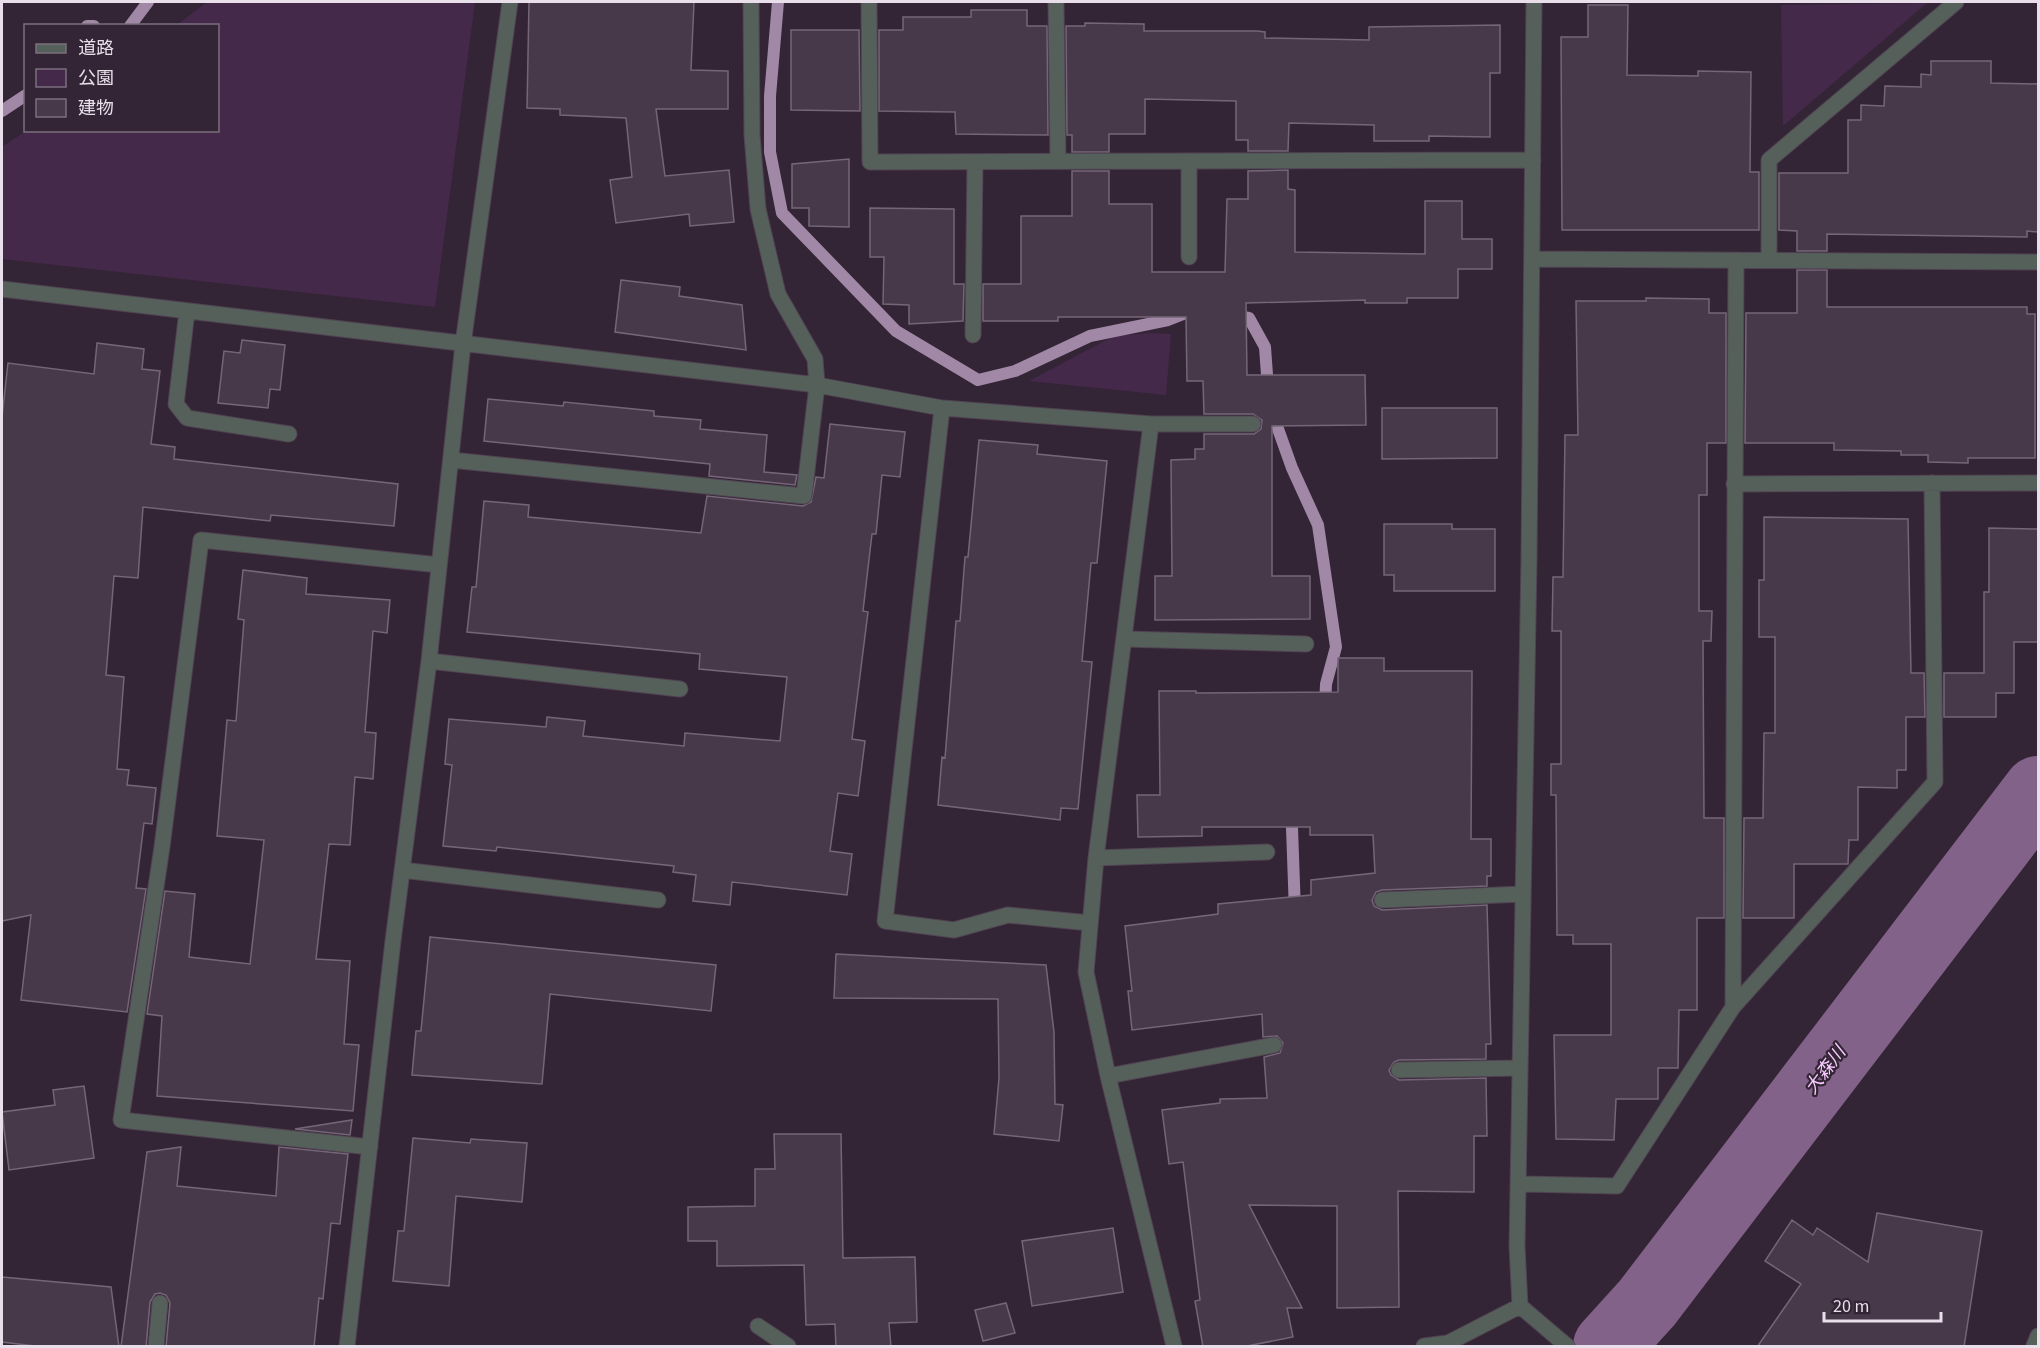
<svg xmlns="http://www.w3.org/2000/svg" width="2040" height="1348" viewBox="0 0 2040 1348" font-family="'Source Sans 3','Noto Sans JP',sans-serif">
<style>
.green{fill:#45294b}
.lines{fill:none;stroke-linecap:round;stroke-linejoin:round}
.stream{stroke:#a188a6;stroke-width:12}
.river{stroke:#836289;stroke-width:70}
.building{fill:#47394a;stroke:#756578;stroke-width:1.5}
.service-casing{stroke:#504352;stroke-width:17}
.minor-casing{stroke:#504352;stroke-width:17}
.service{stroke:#56605a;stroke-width:15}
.minor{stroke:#56605a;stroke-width:15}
.labels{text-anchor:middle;stroke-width:4.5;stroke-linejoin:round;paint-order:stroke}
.water-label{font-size:18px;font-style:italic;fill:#f6ccfe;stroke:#332535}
</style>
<rect width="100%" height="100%" fill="#332535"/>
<!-- green -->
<path class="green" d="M 207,2 L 475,2 L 435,307 L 2,259 L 2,147 L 26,131 L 218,130 L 218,26 L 177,25 Z
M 1927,3 L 1783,126 L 1781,5 Z
M 1149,333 L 1171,334 L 1166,395 L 1029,381 L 1114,336 Z"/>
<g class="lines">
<!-- stream -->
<path class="stream" d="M 778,2 L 770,96 L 770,152 L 782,213 L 896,331 L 978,380 L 1015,371 L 1090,336 L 1168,320 L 1191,311
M 87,26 L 94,26
M 130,26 L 148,2
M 2,111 L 26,95
M 1231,315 L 1249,318 L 1265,347 L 1268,389
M 1272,412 L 1292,468 L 1318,525 L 1336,647 L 1326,684 L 1325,707
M 1294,812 L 1292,828 L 1295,912"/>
<!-- river -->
<path class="river" d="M 1608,1346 L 1647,1303 L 2038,791"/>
</g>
<!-- building -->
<path class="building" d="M 529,2 L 694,2 L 691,70 L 728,71 L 728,109 L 656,109 L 665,176 L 729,170 L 734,222 L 690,226 L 689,214 L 616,223 L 610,180 L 632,177 L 626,118 L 560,115 L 560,109 L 527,108 Z
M 1588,5 L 1628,5 L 1627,75 L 1698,76 L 1698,71 L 1751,72 L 1750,172 L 1759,172 L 1759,230 L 1562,230 L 1561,37 L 1588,37 Z
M 971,10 L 1027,10 L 1027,26 L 1047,26 L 1048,135 L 956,134 L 955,112 L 879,111 L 879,30 L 903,30 L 903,17 L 971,17 Z
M 1085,23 L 1144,24 L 1144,31 L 1257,31 L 1265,32 L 1265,38 L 1369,40 L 1369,27 L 1500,25 L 1500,73 L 1490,73 L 1490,137 L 1429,136 L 1429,141 L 1374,141 L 1374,125 L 1289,123 L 1288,151 L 1248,151 L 1248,140 L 1236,140 L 1236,101 L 1145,99 L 1145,134 L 1109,134 L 1109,152 L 1072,152 L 1072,135 L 1067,135 L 1066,26 L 1085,26 Z
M 791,30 L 859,30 L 860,111 L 791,110 Z
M 1931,61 L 1991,61 L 1991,83 L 2038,84 L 2038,232 L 2027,231 L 2027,237 L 1827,234 L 1827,251 L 1797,251 L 1797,231 L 1779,230 L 1779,173 L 1848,173 L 1848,120 L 1861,120 L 1861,105 L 1884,106 L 1885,86 L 1921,87 L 1921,74 L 1931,75 Z
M 849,159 L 849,227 L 809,226 L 809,208 L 792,208 L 792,164 Z
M 1288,170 L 1288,189 L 1295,190 L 1295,252 L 1425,254 L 1425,201 L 1462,201 L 1462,239 L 1492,239 L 1492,269 L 1458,269 L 1458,298 L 1407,298 L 1407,303 L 1365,303 L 1365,300 L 1246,303 L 1247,375 L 1365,375 L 1366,425 L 1272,426 L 1272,576 L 1310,576 L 1310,619 L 1155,620 L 1155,576 L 1172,576 L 1171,460 L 1195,459 L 1195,449 L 1204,449 L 1204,434 L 1254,434 L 1261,429 L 1262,420 L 1253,414 L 1204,414 L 1203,381 L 1187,381 L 1186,317 L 1058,317 L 1058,321 L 983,321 L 983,284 L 1021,284 L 1021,216 L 1072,216 L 1072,171 L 1109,171 L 1109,204 L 1152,204 L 1152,272 L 1225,272 L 1227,199 L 1248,199 L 1248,171 Z
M 870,208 L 954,209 L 954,284 L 964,284 L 963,321 L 909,324 L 909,305 L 883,304 L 884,257 L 870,257 Z
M 1797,270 L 1827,270 L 1827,307 L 2027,307 L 2027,314 L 2035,314 L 2035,458 L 1968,458 L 1968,463 L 1928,462 L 1928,455 L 1901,455 L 1901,451 L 1834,450 L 1834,443 L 1745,443 L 1746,313 L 1797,313 Z
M 621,280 L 680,287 L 679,296 L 742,305 L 746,350 L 615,332 Z
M 1646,298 L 1709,299 L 1709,313 L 1726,313 L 1726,443 L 1707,443 L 1707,495 L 1699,495 L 1699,611 L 1712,611 L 1711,641 L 1703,641 L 1704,818 L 1724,818 L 1724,918 L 1697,918 L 1697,1010 L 1679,1010 L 1678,1068 L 1658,1068 L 1658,1099 L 1616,1099 L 1614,1140 L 1556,1139 L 1554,1035 L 1611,1035 L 1611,944 L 1573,944 L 1573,935 L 1557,935 L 1556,795 L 1551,795 L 1551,764 L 1561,764 L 1561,631 L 1552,631 L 1553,577 L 1563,577 L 1565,435 L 1578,435 L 1576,301 L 1646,301 Z
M 242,340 L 285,345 L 280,390 L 270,389 L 268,408 L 218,403 L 224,351 L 240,353 Z
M 97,343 L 144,349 L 142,369 L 160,371 L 151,444 L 175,447 L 174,459 L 398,484 L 394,526 L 271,515 L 270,521 L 143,507 L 138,578 L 114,576 L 106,675 L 124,677 L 117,769 L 129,770 L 127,785 L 156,788 L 152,824 L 144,823 L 136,888 L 146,889 L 127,1012 L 21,1000 L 31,915 L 2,921 L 2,417 L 8,363 L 94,374 Z
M 488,399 L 563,406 L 564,402 L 654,411 L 654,416 L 701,420 L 700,429 L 767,435 L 764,472 L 797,475 L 795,485 L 709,476 L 710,464 L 484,441 Z
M 1382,408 L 1497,408 L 1497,458 L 1382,459 Z
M 830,424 L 905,432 L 900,477 L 882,475 L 876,534 L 872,534 L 863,611 L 868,612 L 852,739 L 865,741 L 858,796 L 838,793 L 830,851 L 852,854 L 847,895 L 732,882 L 730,905 L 693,901 L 696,875 L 673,872 L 674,866 L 497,847 L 496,851 L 443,846 L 452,765 L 445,764 L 449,719 L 546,727 L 547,717 L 585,721 L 583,736 L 684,746 L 685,733 L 780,741 L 787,677 L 699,669 L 700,654 L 467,632 L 472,587 L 476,587 L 484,501 L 529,505 L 528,517 L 701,533 L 707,496 L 803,506 L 811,502 L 816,477 L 824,478 Z
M 979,440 L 1038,445 L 1037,454 L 1107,461 L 1097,563 L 1091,563 L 1082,661 L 1092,662 L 1078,809 L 1061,808 L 1060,820 L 938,805 L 942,757 L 945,758 L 956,621 L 960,621 L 965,557 L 968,557 Z
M 1764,517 L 1908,519 L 1911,673 L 1924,673 L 1925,717 L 1906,717 L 1906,770 L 1897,770 L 1897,788 L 1858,787 L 1858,840 L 1849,840 L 1848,864 L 1794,864 L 1794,918 L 1743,918 L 1744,818 L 1763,818 L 1764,733 L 1775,733 L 1775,637 L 1759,637 L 1759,580 L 1764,580 Z
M 1384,524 L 1452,524 L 1452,529 L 1495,529 L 1495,591 L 1394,591 L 1394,575 L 1384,575 Z
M 1989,528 L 2038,529 L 2038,642 L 2014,642 L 2014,693 L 1996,693 L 1996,717 L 1944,717 L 1944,673 L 1984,673 L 1984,592 L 1989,592 Z
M 243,570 L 307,578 L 306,594 L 390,600 L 387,633 L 373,631 L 365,732 L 376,733 L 373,779 L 355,777 L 350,845 L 329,844 L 316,959 L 350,961 L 344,1044 L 359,1045 L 353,1111 L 157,1096 L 162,1016 L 147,1014 L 165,891 L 195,894 L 189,957 L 250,964 L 264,840 L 217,836 L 227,720 L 236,721 L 244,620 L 238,619 Z
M 1338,658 L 1384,658 L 1384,671 L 1472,671 L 1471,839 L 1491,839 L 1491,876 L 1487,876 L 1487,886 L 1382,890 L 1376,892 L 1372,900 L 1374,906 L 1382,910 L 1487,905 L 1491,1044 L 1486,1044 L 1486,1059 L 1399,1060 L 1394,1062 L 1389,1070 L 1391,1075 L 1399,1080 L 1486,1078 L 1487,1136 L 1474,1136 L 1474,1192 L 1398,1191 L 1399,1307 L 1337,1308 L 1337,1206 L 1249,1205 L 1302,1308 L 1287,1308 L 1293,1337 L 1242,1347 L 1203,1347 L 1195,1301 L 1200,1300 L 1183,1162 L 1169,1164 L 1162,1110 L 1220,1103 L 1220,1099 L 1267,1098 L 1264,1057 L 1280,1053 L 1283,1043 L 1277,1036 L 1263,1037 L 1262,1014 L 1132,1030 L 1128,991 L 1132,991 L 1125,926 L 1218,914 L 1218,904 L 1311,895 L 1311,880 L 1375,873 L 1373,835 L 1310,835 L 1310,827 L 1202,827 L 1202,836 L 1138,837 L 1137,795 L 1160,795 L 1159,691 L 1196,691 L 1196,693 L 1338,692 Z
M 430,937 L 716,965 L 711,1011 L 550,994 L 542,1084 L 412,1075 L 416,1031 L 421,1031 Z
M 836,954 L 1046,965 L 1054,1032 L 1055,1104 L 1063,1105 L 1059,1141 L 994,1134 L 999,1078 L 998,999 L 834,998 Z
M 84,1086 L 94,1158 L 9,1170 L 2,1112 L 55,1105 L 53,1090 Z
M 352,1120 L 350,1135 L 295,1129 Z
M 774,1134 L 841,1134 L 843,1258 L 915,1257 L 917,1322 L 889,1323 L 891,1347 L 836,1347 L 835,1324 L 806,1325 L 804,1265 L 717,1266 L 717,1241 L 688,1241 L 688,1207 L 755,1206 L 755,1169 L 775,1169 Z
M 413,1138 L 470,1143 L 471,1139 L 527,1143 L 522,1202 L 456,1196 L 449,1286 L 393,1281 L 398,1231 L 404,1231 Z
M 181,1147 L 177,1186 L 276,1196 L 279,1147 L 348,1154 L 340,1224 L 331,1223 L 323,1299 L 319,1298 L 314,1347 L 166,1347 L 170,1303 L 166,1295 L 160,1293 L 155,1294 L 150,1302 L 146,1347 L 121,1347 L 147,1152 Z
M 1877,1213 L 1982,1231 L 1964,1347 L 1757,1347 L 1801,1284 L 1765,1261 L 1792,1220 L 1813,1235 L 1817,1228 L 1868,1262 Z
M 1113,1228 L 1123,1292 L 1032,1306 L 1022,1241 Z
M 2,1277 L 111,1287 L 119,1347 L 43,1347 L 2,1342 Z
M 1006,1303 L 1015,1333 L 983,1341 L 975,1310 Z"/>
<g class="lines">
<defs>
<path id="service" d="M 758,1326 L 788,1346"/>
<path id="minor" d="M 869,2 L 870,162 L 1533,160
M 1056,2 L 1058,161
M 1534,2 L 1529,559 L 1517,1246 L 1520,1306 L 1567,1346
M 1189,257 L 1189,161
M 1532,259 L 2038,262
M 1769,260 L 1769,160 L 1956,2
M 2,289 L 817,385 L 942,408 L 1151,424 L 1253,424
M 187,311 L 176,404 L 187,418 L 289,434
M 973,335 L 975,162
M 942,408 L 885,921 L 954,930 L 1008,915 L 1090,923
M 1151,424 L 1096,858 L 1086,972 L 1108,1076 L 1174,1346
M 451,460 L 804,496 L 817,385 L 815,359 L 778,294 L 758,209 L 752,135 L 751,2
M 1734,484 L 2038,483
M 1124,639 L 1306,644
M 429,661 L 680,689
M 1096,858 L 1267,852
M 402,870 L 658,900
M 1382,900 L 1523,894
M 1733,1007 L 1736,260
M 1399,1070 L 1520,1068
M 1108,1076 L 1274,1045
M 370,1147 L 121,1120 L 162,847 L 201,540 L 439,565
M 1518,1184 L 1617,1186 L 1733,1007 L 1935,782 L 1932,483
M 156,1346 L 160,1303
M 347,1346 L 393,941 L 429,661 L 463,344 L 510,2
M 1424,1346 L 1448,1343 L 1520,1306
M 2034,1346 L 2038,1336"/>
</defs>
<!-- service casing -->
<use href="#service" class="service-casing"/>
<!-- minor casing -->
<use href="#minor" class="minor-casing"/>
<!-- service -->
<use href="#service" class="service"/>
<!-- minor -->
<use href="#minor" class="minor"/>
</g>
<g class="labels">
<!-- water labels -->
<g class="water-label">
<text transform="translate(1825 1070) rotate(-53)" y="6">大森川</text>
</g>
</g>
<!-- border -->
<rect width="2040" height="1348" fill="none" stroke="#e8dfea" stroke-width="6"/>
<!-- legend -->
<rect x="24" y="24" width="195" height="108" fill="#332535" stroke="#7b6f7d" stroke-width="1.5"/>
<rect x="36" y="44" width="30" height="9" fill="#56605a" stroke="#7b6f7d" stroke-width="1.5"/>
<text x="78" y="54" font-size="18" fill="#e8dfea">道路</text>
<rect x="36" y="69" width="30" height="18" fill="#45294b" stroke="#7b6f7d" stroke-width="1.5"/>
<text x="78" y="84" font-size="18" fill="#e8dfea">公園</text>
<rect x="36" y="99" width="30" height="18" fill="#47394a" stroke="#7b6f7d" stroke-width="1.5"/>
<text x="78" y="114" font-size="18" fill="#e8dfea">建物</text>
<!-- scale -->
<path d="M1824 1312v9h117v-9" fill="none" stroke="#e8dfea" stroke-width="3"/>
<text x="1833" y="1312" font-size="18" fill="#e8dfea" stroke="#332535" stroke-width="4.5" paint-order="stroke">20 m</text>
</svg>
